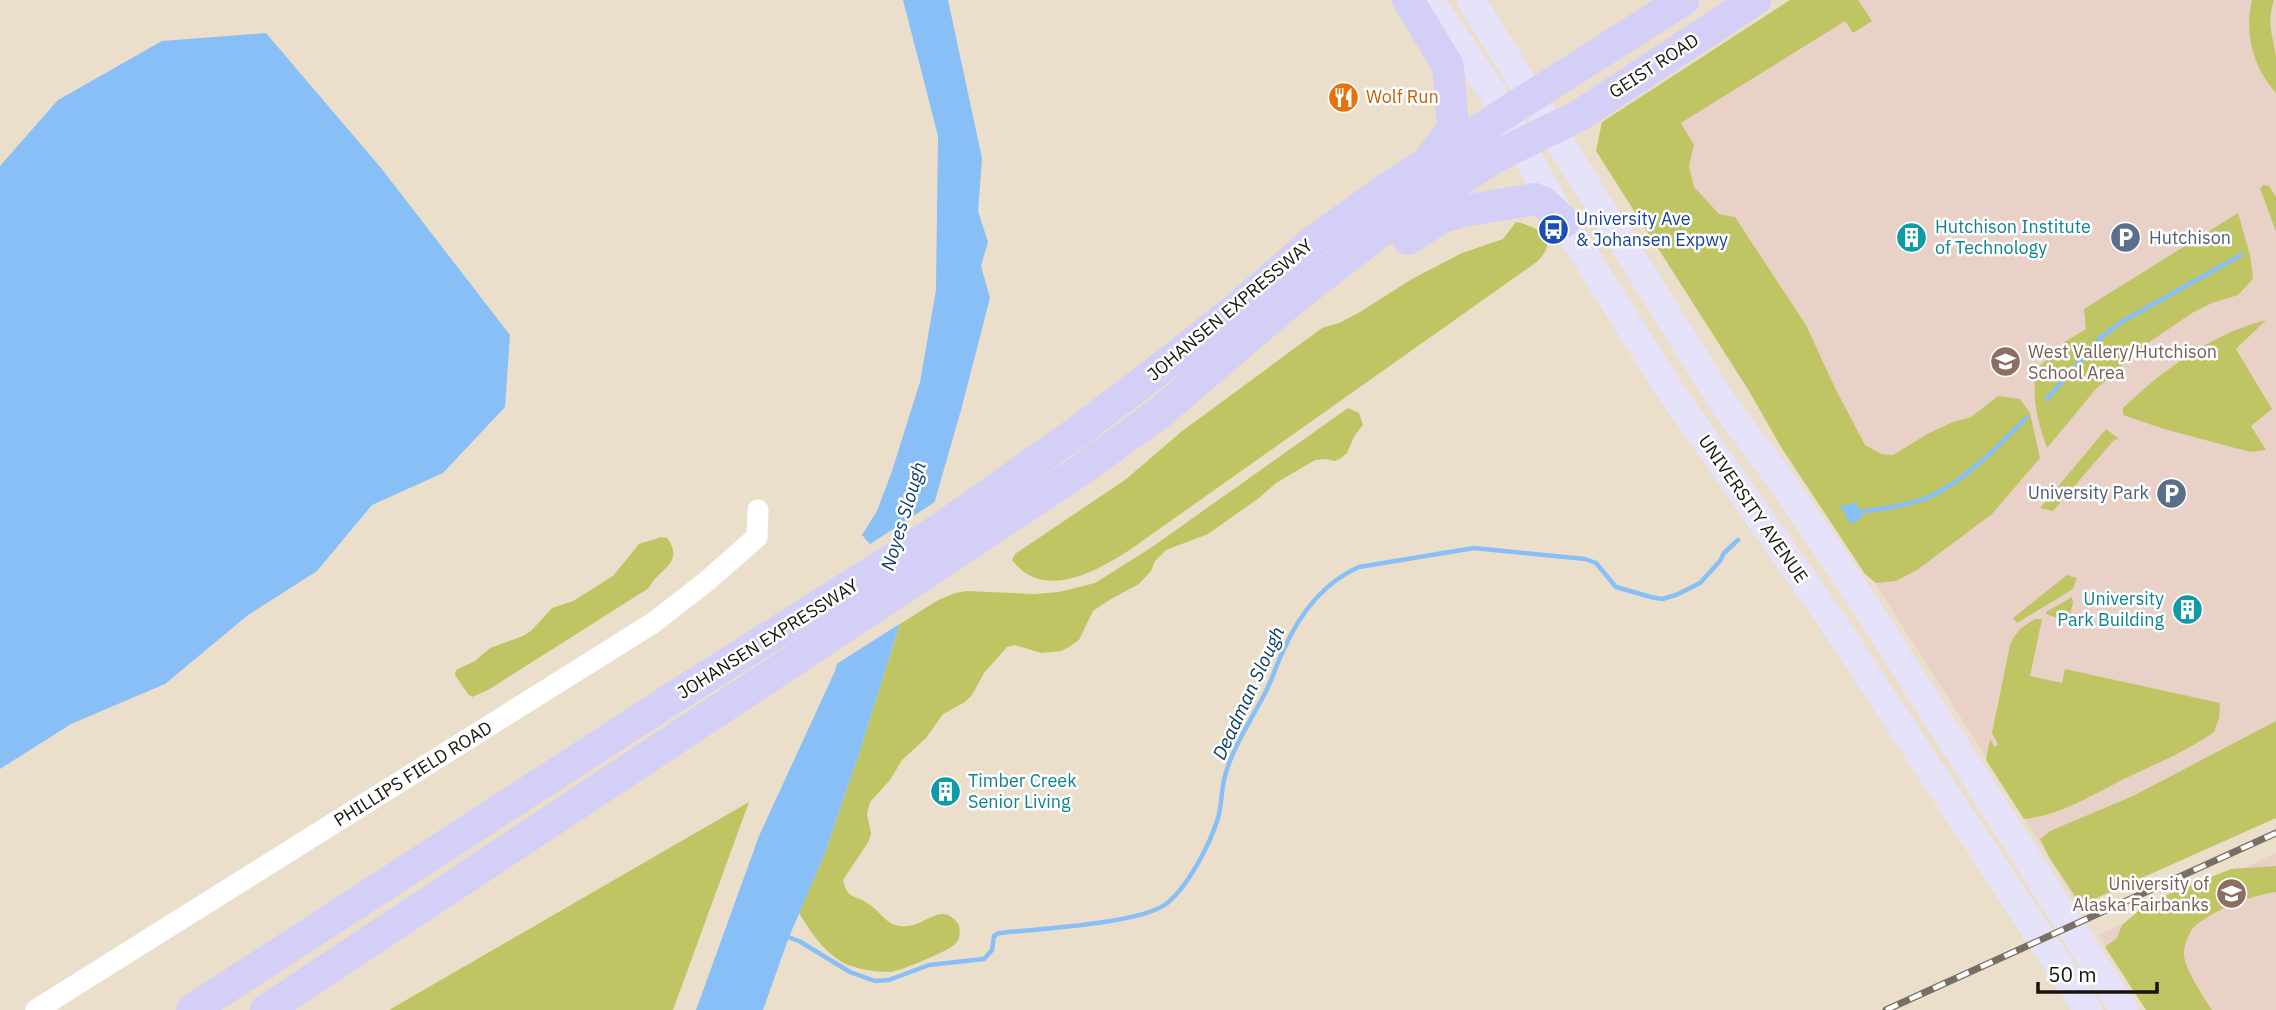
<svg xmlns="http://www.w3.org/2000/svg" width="2276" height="1010" viewBox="0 0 2276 1010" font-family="'IBM Plex Sans',sans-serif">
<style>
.education{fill:#e9d1c7}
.green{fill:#c0c563}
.water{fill:#88bff7}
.pier{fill:#ebdfcb}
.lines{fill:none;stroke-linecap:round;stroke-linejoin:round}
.stream{stroke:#88bff7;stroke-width:4.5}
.minor{stroke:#fff;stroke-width:21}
.major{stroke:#e5e2fa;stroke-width:28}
.highway{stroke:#d3cff6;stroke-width:32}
.rail-casing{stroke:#776f63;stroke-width:7}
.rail{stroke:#fff;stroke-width:4.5;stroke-dasharray:13;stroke-linecap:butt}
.labels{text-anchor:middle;stroke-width:5;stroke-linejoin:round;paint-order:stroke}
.street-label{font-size:18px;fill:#18140d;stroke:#fff}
.food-label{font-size:18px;fill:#c56008;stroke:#fff;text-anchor:start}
.transit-label{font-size:18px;fill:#164399;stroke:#fff;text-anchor:start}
.culture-label{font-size:18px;fill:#0d838f;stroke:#fff;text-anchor:start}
.service-label{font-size:18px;fill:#4e5e75;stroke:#fff;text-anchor:start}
.education-label{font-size:18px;fill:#785e54;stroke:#fff;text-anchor:start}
.water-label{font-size:19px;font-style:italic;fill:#093d69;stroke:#fff}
</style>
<rect width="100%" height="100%" fill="#ebdfcb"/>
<!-- education -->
<path class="education" d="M 1801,0 L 2276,0 L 2276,817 L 2079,906 L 1979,746 L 1599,151 Z
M 2276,853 L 2276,1010 L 2148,1010 L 2099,935 Z"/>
<!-- green -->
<path class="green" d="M 1790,0 L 1858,0 L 1872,21 L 1853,33 L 1845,21 L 1681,123 L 1694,145 L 1689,166 L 1694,187 L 1719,214 L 1735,217 L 1806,325 L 1835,388 L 1865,445 L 1881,454 L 1893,455 L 1929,433 L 1953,422 L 1971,417 L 1998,396 L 2020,399 L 2030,413 L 2040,458 L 1992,514 L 1917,570 L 1896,581 L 1876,583 L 1865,574 L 1781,447 L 1749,391 L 1596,151 L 1602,122 Z
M 2252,0 L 2274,0 C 2266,25 2273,34 2276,57 C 2276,69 2276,81 2276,93 C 2253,67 2244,34 2252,0 Z
M 2263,185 L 2269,186 L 2276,197 L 2276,232 L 2260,188 Z
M 2238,213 L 2250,255 L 2253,279 L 2238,295 L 2212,303 L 2192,313 L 2148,343 L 2095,390 L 2047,448 C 2037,419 2032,400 2036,370 L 2066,341 L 2086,329 L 2084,309 Z
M 1516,222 C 1527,224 1548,231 1547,246 C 1547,251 1541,257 1538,261 L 1131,549 C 1097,571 1044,602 1012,560 L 1015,554 L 1125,480 L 1181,432 L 1322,328 L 1339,323 L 1360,312 L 1412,279 L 1462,253 L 1503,239 Z
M 2266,320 L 2236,349 L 2272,409 L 2251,426 L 2266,450 L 2250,452 L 2164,429 L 2123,415 L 2123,408 C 2163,370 2211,334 2266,320 Z
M 1348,408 L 1359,413 L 1363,425 L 1355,435 L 1347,453 L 1341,458 L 1335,461 L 1326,459 L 1315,460 L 1276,483 L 1259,498 L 1208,534 L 1166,550 L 1155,561 L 1151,571 L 1139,584 L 1111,599 L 1093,611 L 1079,640 L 1069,647 L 1061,651 L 1041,653 L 1015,645 L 1007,647 L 984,673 L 972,695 L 965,702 L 943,714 L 926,738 L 902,760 L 890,780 L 870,802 L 867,814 L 871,833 L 869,841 L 843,880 C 848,901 855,894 869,904 C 881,912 885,924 900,926 C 925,930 940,898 959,925 C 960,933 961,939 954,945 C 948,951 898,972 890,972 C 876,972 854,969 842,962 C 823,951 810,931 799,913 L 825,853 L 858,757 L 900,624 L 938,600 L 955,593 L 967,591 L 1034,594 L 1059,592 L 1095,583 L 1152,547 Z
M 2106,429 L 2119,439 L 2114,440 L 2053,511 L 2040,508 Z
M 661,537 L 667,538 C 686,563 658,569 649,588 L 488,690 L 472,697 L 468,694 L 455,675 L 456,670 L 475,661 L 490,648 L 523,636 L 531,631 L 552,608 L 573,601 L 613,576 L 639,544 Z
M 2067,575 L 2077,578 L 2073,589 L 2017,623 L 2013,618 Z
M 2072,597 L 2073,603 L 2068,622 L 2046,614 L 2046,612 Z
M 2035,619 L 2042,619 L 2030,676 L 2062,683 L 2065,669 L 2220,703 L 2219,718 L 2214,732 C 2187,751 2154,765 2124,779 C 2092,795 2059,816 2024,819 L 1986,760 L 1990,739 L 1995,747 L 1998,744 L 1992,733 L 2010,645 C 2016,631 2023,626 2035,619 Z
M 2276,721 L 2276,818 L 2081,905 L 2049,857 L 2040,839 L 2050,831 L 2133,796 Z
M 749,802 L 673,1010 L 389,1010 Z
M 2276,866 L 2276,892 C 2252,895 2214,910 2195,926 C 2190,930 2185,944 2184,951 C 2182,966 2204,997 2212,1010 L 2146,1010 L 2105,947 L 2117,938 L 2122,925 L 2149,902 L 2231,869 Z"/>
<!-- water -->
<path class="water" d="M 903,0 L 948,0 L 982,158 L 978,211 L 988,242 L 981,266 L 990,298 L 961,410 L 897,633 L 858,757 L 825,853 L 789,937 L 763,1010 L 696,1010 L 759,836 L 835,671 L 869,543 L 862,535 L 877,511 L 892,471 L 920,382 L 936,290 L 938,136 Z
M 266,33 L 381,168 L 510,335 L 505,407 L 443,473 L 372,505 L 317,571 L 248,615 L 165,684 L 71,724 L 0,769 L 0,166 L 58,100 L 162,41 Z
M 1851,503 L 1856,503 L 1862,513 L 1860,520 L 1850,524 L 1841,507 L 1842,504 L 1846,506 Z"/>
<!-- pier -->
<path class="pier" d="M 938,500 L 904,621 L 832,667 L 864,548 Z"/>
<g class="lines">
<!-- stream -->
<path class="stream" d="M 2047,399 L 2100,338 L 2123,321 L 2241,255
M 1856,513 C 1881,508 1912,506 1935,494 C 1970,476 1998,446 2026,418
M 785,936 L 799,941 L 850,972 L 875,981 L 889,980 L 929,965 L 984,959 L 992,950 L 994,936 L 999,933 C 1036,929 1139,924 1166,904 C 1188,887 1210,844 1218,818 C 1222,805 1221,790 1225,776 C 1231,751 1252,718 1264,695 C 1272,681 1276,665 1283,651 C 1299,615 1322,583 1359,567 L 1474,548 L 1585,559 L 1596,563 L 1616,587 L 1651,597 L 1662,599 L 1676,595 L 1700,583 L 1720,561 L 1724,553 L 1738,540"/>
<!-- minor -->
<path class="minor" d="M 36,1010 L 653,623 L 707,581 L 757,537 L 758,510"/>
<!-- major -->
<path class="major" d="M 1430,0 L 1492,92 L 1564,222 L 1669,389 L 1830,618 L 2088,1010
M 1471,0 L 1723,403 L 1782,482 L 1860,597 L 2124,1010"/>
<!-- highway -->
<path class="highway" d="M 1408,0 L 1448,66 L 1453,128 L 1433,155
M 1408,239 L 1442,217 L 1463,211 L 1535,199 L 1544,203 L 1564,222
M 192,1010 L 676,696 L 937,531 L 1077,432 L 1151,376 L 1236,309 L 1314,241 L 1391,186 L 1683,0
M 266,1010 L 1078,472 L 1162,411 L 1292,300 L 1378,233 L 1495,157 L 1580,115 L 1755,0"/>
<defs>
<path id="rail" d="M 1886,1010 L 2276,833"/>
</defs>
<!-- rail casing -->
<use href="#rail" class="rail-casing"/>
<!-- rail -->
<use href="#rail" class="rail"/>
</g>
<!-- icons -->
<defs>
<symbol id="restaurant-disc" viewBox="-11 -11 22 22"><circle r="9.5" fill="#e8710a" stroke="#fff"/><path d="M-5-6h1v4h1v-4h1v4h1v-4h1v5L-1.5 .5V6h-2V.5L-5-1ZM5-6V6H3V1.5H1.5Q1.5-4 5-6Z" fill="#fff"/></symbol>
<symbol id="bus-disc" viewBox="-11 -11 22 22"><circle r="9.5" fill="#1a4fb4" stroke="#fff"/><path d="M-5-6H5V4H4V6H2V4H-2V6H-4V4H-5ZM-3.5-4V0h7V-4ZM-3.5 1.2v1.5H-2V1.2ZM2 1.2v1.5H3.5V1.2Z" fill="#fff"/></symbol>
<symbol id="building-disc" viewBox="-11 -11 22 22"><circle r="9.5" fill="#0f9aa8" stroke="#fff"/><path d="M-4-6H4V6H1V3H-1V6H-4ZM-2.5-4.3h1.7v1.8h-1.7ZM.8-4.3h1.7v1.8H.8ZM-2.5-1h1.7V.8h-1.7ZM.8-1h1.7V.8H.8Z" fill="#fff"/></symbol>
<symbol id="parking-disc" viewBox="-11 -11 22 22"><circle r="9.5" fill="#5c6f8a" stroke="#fff"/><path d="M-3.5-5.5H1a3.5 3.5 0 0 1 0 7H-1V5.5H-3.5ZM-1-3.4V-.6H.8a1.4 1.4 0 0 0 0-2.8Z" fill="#fff"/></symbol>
<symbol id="school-disc" viewBox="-11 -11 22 22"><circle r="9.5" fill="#8d6e63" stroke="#fff"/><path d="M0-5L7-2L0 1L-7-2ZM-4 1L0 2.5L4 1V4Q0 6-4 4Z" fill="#fff"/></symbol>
<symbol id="university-disc" viewBox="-11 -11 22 22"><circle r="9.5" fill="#8d6e63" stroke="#fff"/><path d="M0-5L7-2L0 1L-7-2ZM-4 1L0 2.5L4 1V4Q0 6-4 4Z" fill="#fff"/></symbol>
</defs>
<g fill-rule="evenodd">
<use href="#restaurant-disc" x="1326" y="80" width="35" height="35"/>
<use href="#bus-disc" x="1536" y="212" width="35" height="35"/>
<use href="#building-disc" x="1894" y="220" width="35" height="35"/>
<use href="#parking-disc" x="2108" y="220" width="35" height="35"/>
<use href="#school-disc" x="1988" y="344" width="35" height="35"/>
<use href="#parking-disc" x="2154" y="476" width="35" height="35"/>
<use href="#building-disc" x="2170" y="592" width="35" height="35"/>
<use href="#building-disc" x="928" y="774" width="35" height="35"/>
<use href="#university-disc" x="2214" y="876" width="35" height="35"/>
</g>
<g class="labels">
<!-- street labels -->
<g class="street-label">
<text transform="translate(1654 66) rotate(-33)" y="6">GEIST ROAD</text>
<text transform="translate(1230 310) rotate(-40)" y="6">JOHANSEN EXPRESSWAY</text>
<text transform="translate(1753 509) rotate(55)" y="6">UNIVERSITY AVENUE</text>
<text transform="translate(768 639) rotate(-32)" y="6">JOHANSEN EXPRESSWAY</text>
<text transform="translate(413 774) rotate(-32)" y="6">PHILLIPS FIELD ROAD</text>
</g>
<!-- food labels -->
<g class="food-label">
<text x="1366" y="103">Wolf Run</text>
</g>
<!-- transit labels -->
<g class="transit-label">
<text x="1576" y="225">University Ave<tspan x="1576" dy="21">&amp; Johansen Expwy</tspan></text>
</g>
<!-- culture labels -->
<g class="culture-label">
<text x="1935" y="233">Hutchison Institute<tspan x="1935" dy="21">of Technology</tspan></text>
<text x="2164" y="605" text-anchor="end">University<tspan x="2164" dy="21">Park Building</tspan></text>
<text x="968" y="787">Timber Creek<tspan x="968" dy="21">Senior Living</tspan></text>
</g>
<!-- service labels -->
<g class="service-label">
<text x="2149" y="244">Hutchison</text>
<text x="2149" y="499" text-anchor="end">University Park</text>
</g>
<!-- education labels -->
<g class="education-label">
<text x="2028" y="358">West Vallery/Hutchison<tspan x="2028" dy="21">School Area</tspan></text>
<text x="2209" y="890" text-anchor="end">University of<tspan x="2209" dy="21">Alaska Fairbanks</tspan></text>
</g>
<!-- water labels -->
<g class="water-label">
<text transform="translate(903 516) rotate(-73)" y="7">Noyes Slough</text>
<text transform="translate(1248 693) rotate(-65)" y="7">Deadman Slough</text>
</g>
</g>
<!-- scale -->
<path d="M2038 982v10h119v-10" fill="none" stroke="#18140d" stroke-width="3.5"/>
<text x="2048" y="982" font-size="21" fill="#18140d" stroke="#ffffff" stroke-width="5" paint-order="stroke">50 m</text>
</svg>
